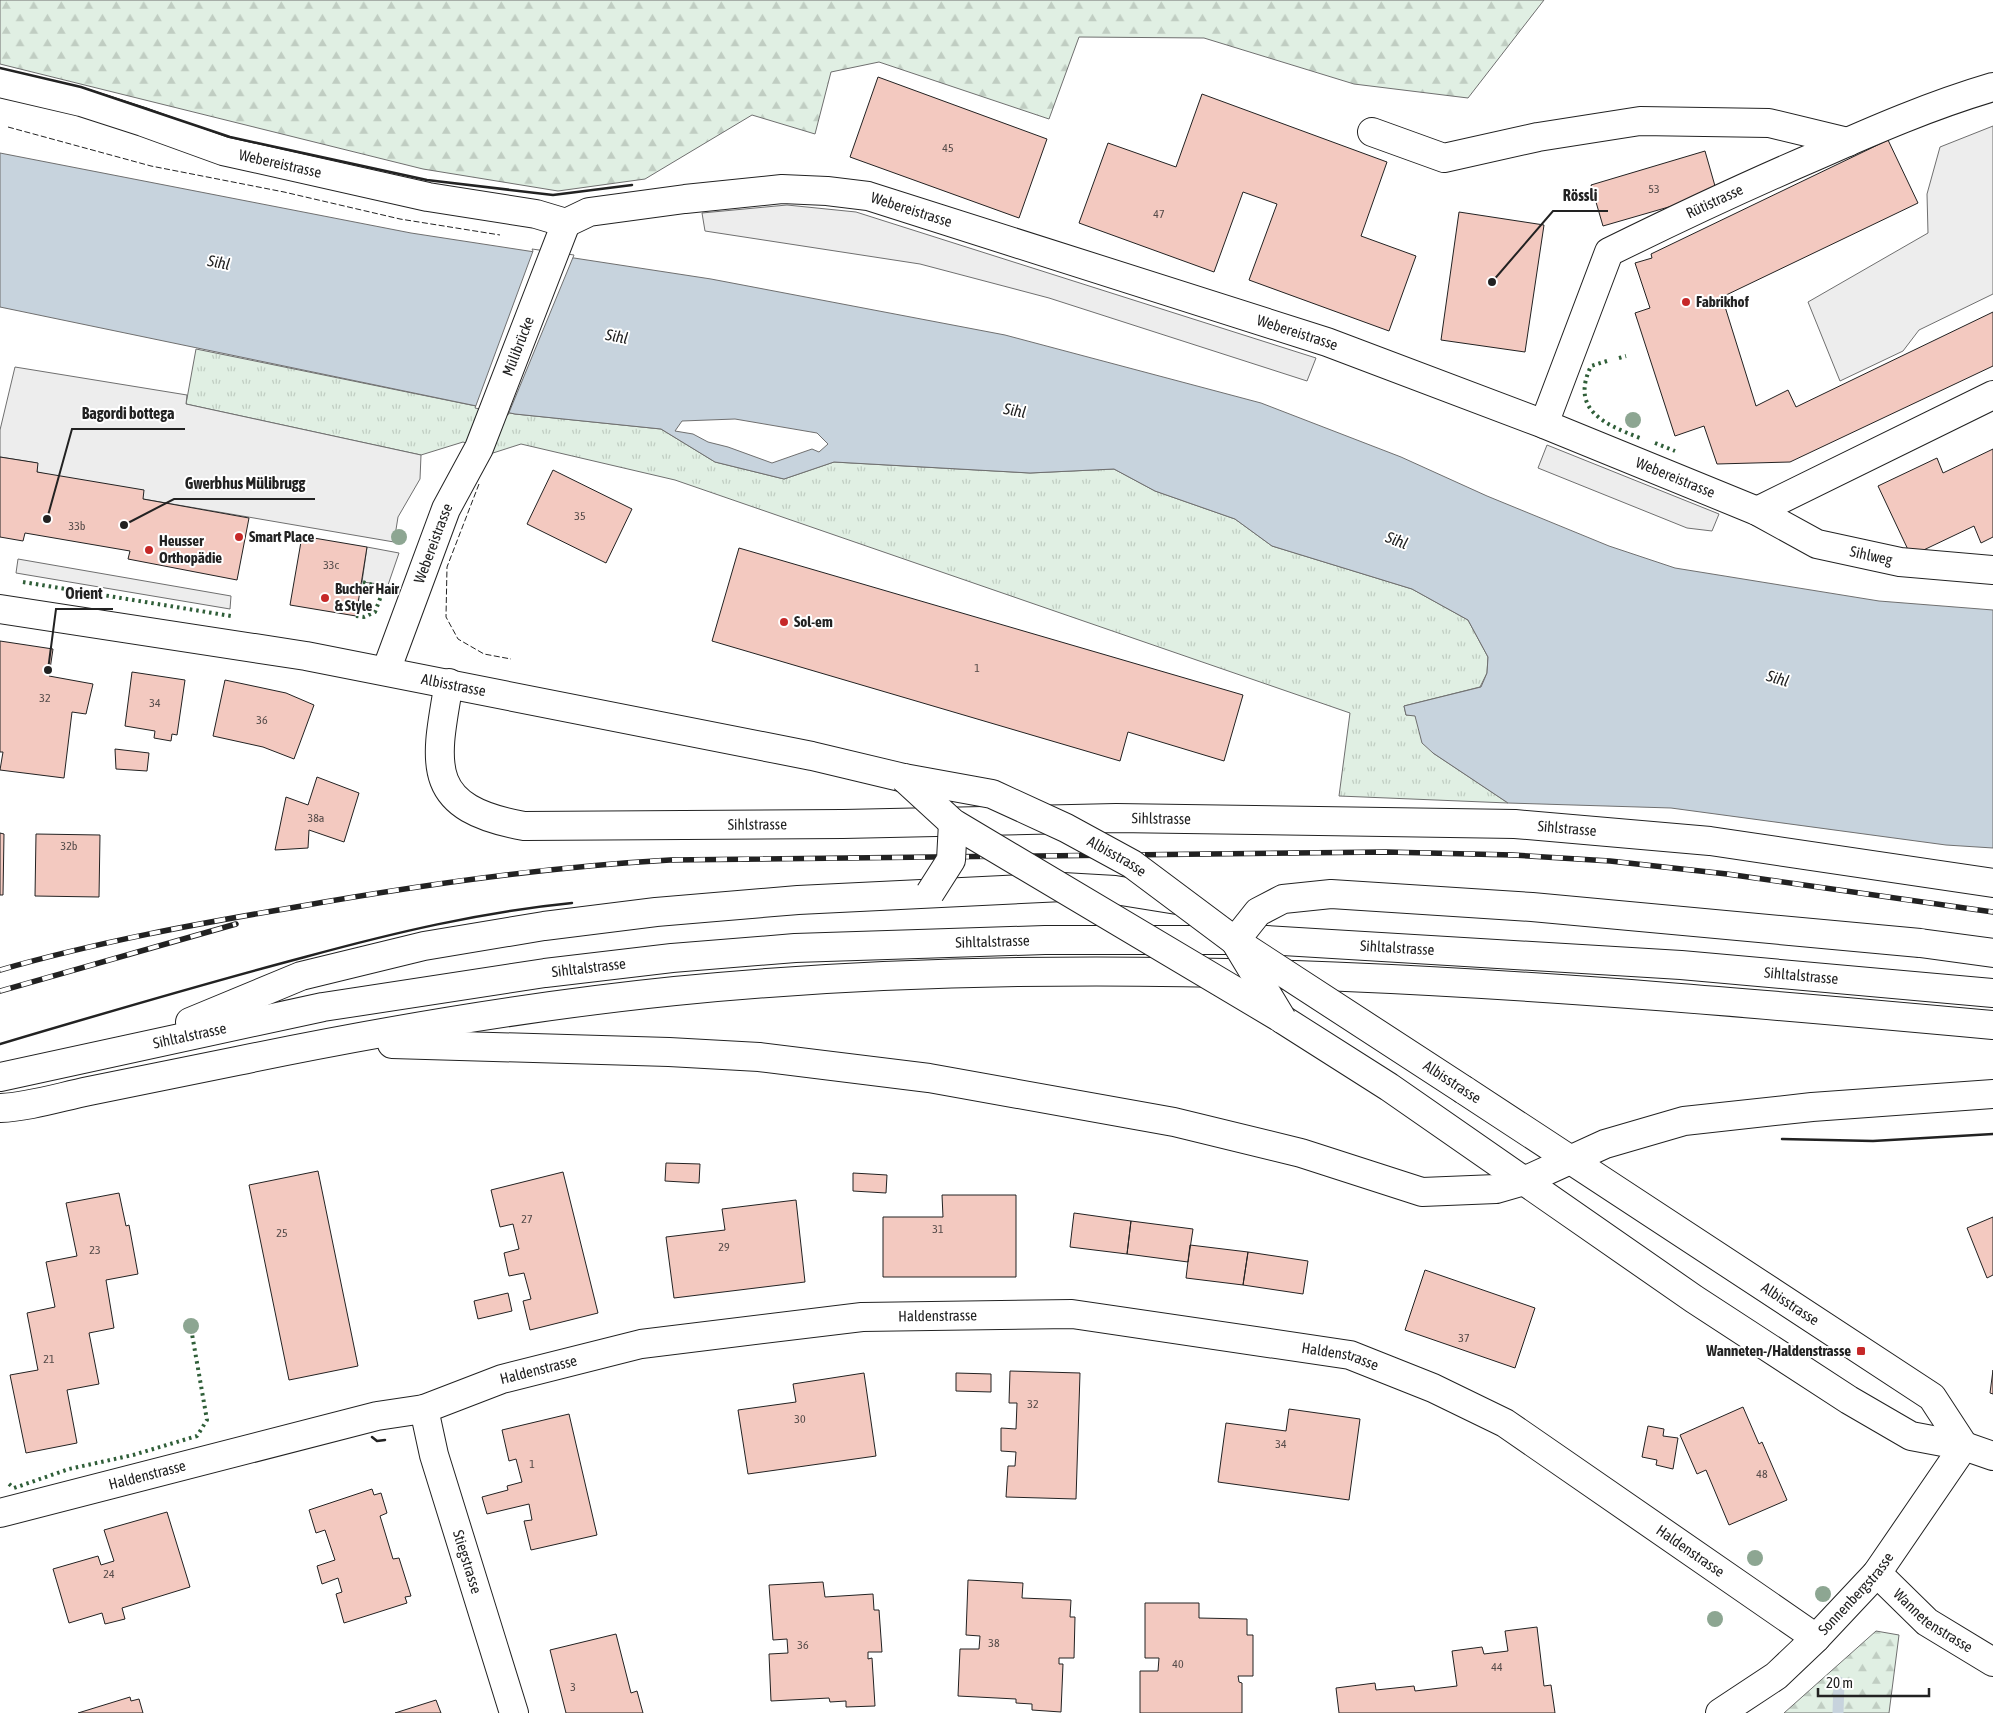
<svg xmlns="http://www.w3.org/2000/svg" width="1993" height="1713" viewBox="0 0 1993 1713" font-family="'Asap Condensed',sans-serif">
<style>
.grass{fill:url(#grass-tufts);stroke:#6f6f6f}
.forest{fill:url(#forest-firs);stroke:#6f6f6f}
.parking{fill:#ededed;stroke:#6f6f6f}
.water{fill:#c7d3dd;stroke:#6f6f6f;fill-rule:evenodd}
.pier{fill:#fff;stroke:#6f6f6f}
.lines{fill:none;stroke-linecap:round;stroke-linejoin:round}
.stream{stroke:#c7d3dd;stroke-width:11}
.building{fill:#f3c9c0;stroke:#222}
.minor-casing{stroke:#222;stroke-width:30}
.major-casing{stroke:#222;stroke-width:30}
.minor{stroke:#fff;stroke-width:28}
.major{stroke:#fff;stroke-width:28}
.rail-casing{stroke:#222;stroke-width:5.5}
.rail{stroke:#fff;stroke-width:4;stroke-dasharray:11;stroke-linecap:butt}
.major-bridge-casing{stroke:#222;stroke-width:30;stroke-linecap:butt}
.major-bridge{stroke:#fff;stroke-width:28}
.hedge{stroke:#2f5e38;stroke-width:4;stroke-dasharray:2.5 4;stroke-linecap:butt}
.fence{stroke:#222;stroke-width:1;stroke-dasharray:6 2.5;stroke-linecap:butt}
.wall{stroke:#222;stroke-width:2.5}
.tree{fill:#8da692}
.poi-dot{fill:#c62828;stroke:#fff;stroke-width:2}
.labels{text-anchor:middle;stroke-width:4;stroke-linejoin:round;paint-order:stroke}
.number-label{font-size:12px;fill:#564c4a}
.street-label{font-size:15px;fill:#222;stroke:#fff}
.poi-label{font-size:15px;font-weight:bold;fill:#222;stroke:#fff;text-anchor:start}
.water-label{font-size:16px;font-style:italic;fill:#222;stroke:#fff}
.leader{fill:none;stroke:#222;stroke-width:2}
.callout-dot{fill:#222;stroke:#fff;stroke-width:2}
.callout-label{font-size:16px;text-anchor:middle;font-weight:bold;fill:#222;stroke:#fff;stroke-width:4;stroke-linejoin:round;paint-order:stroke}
</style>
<defs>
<pattern id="grass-tufts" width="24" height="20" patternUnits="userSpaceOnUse" patternTransform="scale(1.25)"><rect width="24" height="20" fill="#e0efe3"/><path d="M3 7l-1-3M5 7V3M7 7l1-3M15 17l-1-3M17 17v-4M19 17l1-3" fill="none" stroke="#c0cdc2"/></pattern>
<pattern id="forest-firs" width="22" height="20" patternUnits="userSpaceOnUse" patternTransform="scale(1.25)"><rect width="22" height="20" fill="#e0efe3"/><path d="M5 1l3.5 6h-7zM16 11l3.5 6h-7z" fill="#c0cdc2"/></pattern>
</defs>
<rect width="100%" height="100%" fill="#fff"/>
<!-- grass -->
<path class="grass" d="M 196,349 L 515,414 L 661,429 L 715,462 L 784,479 L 834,462 L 1030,473 L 1114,469 L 1155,491 L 1235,519 L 1272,546 L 1412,589 L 1468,620 L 1488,657 L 1487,673 L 1480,687 L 1404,706 L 1406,715 L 1415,715 L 1433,753 L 1508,803 L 1339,796 L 1350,713 L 675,480 L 521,444 L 493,453 L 463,442 L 421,455 L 186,404 Z"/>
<!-- forest -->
<path class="forest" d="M 0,0 L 1544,0 L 1468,98 L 1354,84 L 1204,38 L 1079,37 L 1049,119 L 879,62 L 831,72 L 815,134 L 752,115 L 645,179 L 558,191 L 423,169 L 0,64 Z
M 1876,1631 L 1899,1635 L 1889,1713 L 1784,1713 Z"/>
<!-- parking -->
<path class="parking" d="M 1993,126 L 1993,294 L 1919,330 L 1903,351 L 1840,381 L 1808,302 L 1928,233 L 1927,194 L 1940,147 Z
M 787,205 L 856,212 L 1316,358 L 1307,381 L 1049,298 L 920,264 L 705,231 L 702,213 Z
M 15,367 L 187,395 L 186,404 L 421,455 L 420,479 L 398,517 L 394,542 L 143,499 L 37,472 L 37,463 L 0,457 L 0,430 Z
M 1547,445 L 1719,514 L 1712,531 L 1687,528 L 1538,468 Z
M 367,547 L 399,553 L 388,585 L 362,582 Z
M 18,559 L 231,596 L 230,609 L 16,573 Z"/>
<!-- water -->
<path class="water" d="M 0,153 L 411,233 L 711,279 L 1005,335 L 1261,403 L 1401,457 L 1487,496 L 1609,546 L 1675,568 L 1879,601 L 1993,610 L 1993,848 L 1946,845 L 1671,808 L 1508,803 L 1433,753 L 1422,743 L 1415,716 L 1406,715 L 1404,706 L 1481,687 L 1487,673 L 1488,657 L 1468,620 L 1412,589 L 1272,546 L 1235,519 L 1155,491 L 1114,469 L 1030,473 L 834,462 L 784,479 L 715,462 L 661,429 L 515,414 L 0,307 ZM 735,419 L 817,433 L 828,444 L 819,452 L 812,449 L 772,463 L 728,447 L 708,442 L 693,434 L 675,431 L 682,421 Z"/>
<!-- pier -->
<path class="pier" d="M 532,249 L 574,255 L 508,415 L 475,408 L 533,251 Z"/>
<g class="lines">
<!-- stream -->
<path class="stream" d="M 1838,1713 L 1839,1682"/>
</g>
<!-- building -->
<path class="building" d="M 878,77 L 1047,139 L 1019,218 L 850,157 Z
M 1202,94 L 1387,162 L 1361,236 L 1416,256 L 1389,331 L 1249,280 L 1277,204 L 1243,192 L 1214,272 L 1079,223 L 1108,143 L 1176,167 Z
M 1888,140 L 1918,203 L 1722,297 L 1756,406 L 1788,390 L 1796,407 L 1993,312 L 1993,366 L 1790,462 L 1717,464 L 1704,426 L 1675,436 L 1635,313 L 1650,308 L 1635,263 L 1652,258 L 1651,254 Z
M 1705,151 L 1717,193 L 1603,226 L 1591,185 Z
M 1459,212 L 1544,225 L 1525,352 L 1441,340 Z
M 1993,449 L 1993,537 L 1981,543 L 1974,526 L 1911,556 L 1878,486 L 1937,458 L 1943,473 Z
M 0,457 L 38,463 L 37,472 L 144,490 L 143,499 L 249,518 L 237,580 L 128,559 L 130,551 L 25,533 L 23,541 L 0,537 Z
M 553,470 L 632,509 L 606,563 L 527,524 Z
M 302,536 L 367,547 L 356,616 L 290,605 Z
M 739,548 L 1243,695 L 1224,761 L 1128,732 L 1120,761 L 712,641 Z
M 0,641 L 53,649 L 49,676 L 93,684 L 86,714 L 72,712 L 64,778 L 0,770 L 3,752 L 0,752 Z
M 132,672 L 185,680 L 177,735 L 172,734 L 171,741 L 154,738 L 155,731 L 125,726 Z
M 225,680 L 286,693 L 314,705 L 294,759 L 263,747 L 213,736 Z
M 115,749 L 149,753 L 147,771 L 116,769 Z
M 317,777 L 359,793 L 344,842 L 309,830 L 308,848 L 275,850 L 286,797 L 308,805 Z
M 0,833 L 4,834 L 3,895 L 0,895 Z
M 36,834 L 100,835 L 99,897 L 35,896 Z
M 666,1163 L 700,1164 L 699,1183 L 665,1181 Z
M 318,1171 L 358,1366 L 289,1380 L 249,1185 Z
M 563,1172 L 598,1313 L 530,1330 L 523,1301 L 531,1299 L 524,1273 L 509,1276 L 504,1253 L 519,1249 L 513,1224 L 500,1227 L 491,1190 Z
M 853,1173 L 887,1175 L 886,1193 L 853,1191 Z
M 119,1193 L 126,1226 L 129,1225 L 138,1274 L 106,1280 L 114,1328 L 89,1333 L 99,1384 L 67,1390 L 77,1443 L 26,1453 L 10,1375 L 38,1370 L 27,1313 L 55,1307 L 46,1262 L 77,1256 L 66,1203 Z
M 942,1195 L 1016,1195 L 1016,1277 L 883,1277 L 883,1217 L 943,1217 Z
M 796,1200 L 805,1282 L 674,1298 L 666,1237 L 725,1230 L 722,1209 Z
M 1074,1213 L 1131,1221 L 1127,1254 L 1070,1247 Z
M 1993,1217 L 1993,1275 L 1987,1278 L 1967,1228 Z
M 1131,1221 L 1193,1229 L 1188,1262 L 1127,1254 Z
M 1190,1245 L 1248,1252 L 1243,1285 L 1186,1278 Z
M 1248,1252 L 1308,1261 L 1303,1294 L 1243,1285 Z
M 1425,1270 L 1535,1308 L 1515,1368 L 1405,1330 Z
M 508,1293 L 512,1311 L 478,1319 L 474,1301 Z
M 1993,1370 L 1993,1394 L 1990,1393 Z
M 1010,1371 L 1080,1373 L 1076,1499 L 1006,1497 L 1008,1466 L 1015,1466 L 1016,1452 L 1001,1451 L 1001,1428 L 1016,1429 L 1017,1403 L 1009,1403 Z
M 864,1373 L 876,1456 L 748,1474 L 738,1410 L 796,1402 L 793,1384 Z
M 956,1373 L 991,1374 L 991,1392 L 956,1391 Z
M 1743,1407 L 1759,1444 L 1762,1442 L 1787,1500 L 1729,1525 L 1706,1470 L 1697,1474 L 1680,1435 Z
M 1289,1409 L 1360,1419 L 1349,1500 L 1218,1482 L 1226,1423 L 1286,1431 Z
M 569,1414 L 597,1535 L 531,1550 L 524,1521 L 532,1520 L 529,1504 L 487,1514 L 482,1497 L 508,1490 L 507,1486 L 522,1482 L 516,1459 L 509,1461 L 502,1430 Z
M 1648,1426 L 1664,1429 L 1663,1436 L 1678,1438 L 1673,1469 L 1656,1465 L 1657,1460 L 1642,1457 Z
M 372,1489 L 374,1495 L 381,1493 L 387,1513 L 380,1516 L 393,1559 L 399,1558 L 411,1596 L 405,1597 L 407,1603 L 344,1623 L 336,1594 L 342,1592 L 338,1578 L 322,1584 L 317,1566 L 335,1560 L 325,1530 L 316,1533 L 309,1510 Z
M 167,1512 L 190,1587 L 122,1608 L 125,1619 L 105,1624 L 102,1613 L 69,1623 L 53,1569 L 98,1556 L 101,1565 L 114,1561 L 104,1530 Z
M 968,1580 L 1023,1583 L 1022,1598 L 1071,1600 L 1070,1617 L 1075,1617 L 1074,1658 L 1059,1658 L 1059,1664 L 1063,1664 L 1061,1712 L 1032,1710 L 1032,1704 L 1016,1703 L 1016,1699 L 958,1696 L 960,1649 L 979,1649 L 980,1636 L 966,1635 Z
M 823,1582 L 825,1597 L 873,1594 L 874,1610 L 879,1610 L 882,1652 L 868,1652 L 868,1659 L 872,1658 L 875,1706 L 846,1707 L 846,1701 L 830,1702 L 829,1698 L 771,1701 L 769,1654 L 788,1653 L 787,1639 L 773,1640 L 769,1585 Z
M 1145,1603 L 1199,1603 L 1199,1618 L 1247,1619 L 1247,1635 L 1253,1635 L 1253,1676 L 1238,1676 L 1239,1682 L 1242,1683 L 1242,1713 L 1140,1713 L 1140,1671 L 1158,1671 L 1159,1658 L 1145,1658 Z
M 1537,1627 L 1544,1686 L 1551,1685 L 1555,1713 L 1339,1713 L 1336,1688 L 1375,1683 L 1376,1690 L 1414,1686 L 1415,1691 L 1457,1686 L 1452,1651 L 1482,1647 L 1484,1654 L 1508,1651 L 1505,1631 Z
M 616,1634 L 631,1693 L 637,1691 L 643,1713 L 566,1713 L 550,1650 Z
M 130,1697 L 131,1701 L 139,1699 L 143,1713 L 78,1713 Z
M 436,1700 L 441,1713 L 395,1713 Z"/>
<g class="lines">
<defs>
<g id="minor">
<path id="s1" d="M 0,83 L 81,102 L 143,122 L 223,151 L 428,197 L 536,214 L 566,223 L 589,212 L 685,199 L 782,189 L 827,191 L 868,196 L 1327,342 L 1544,424 L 1757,511 L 1817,544 L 1900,562 L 1993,570"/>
<path d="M 1372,132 L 1444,158 L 1538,137 L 1640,121 L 1769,123 L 1848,142"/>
<path id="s2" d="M 1544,424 L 1609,252 C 1678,218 1746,186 1816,156 C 1874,130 1932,105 1993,87"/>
<path d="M 1757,511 L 1993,395"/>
<path id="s3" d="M 386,671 L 446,509 L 479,448 L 566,223"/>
<path id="s4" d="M 449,683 C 434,767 425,808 524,826 L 843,824 L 1116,818 L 1515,824 L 1710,841 L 1993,883"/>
<path id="s5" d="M 424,1409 L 434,1455 L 514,1713"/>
<path id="s6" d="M 0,1513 L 377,1416 L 424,1409 L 502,1379 L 641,1344 L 862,1317 L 1072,1314 L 1350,1355 L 1433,1388 L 1505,1423 L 1816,1638"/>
<path id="s7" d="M 1877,1573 L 1927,1622 L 1993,1662"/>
<path id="s8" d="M 1720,1713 L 1776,1676 L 1816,1638 L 1877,1573 L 1964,1446"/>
</g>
<g id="major">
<path id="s9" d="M 0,609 L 306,656 L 812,756 L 904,778"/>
<path d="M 1920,943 L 1993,953"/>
<path d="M 1282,1019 L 1389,1087 L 1694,1299 L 1849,1400 L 1911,1436 L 1964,1446 L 1993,1456"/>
<path d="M 190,1022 L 301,976 L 424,946 L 544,926 L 656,912 L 798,900 L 1063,887 L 1115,890 L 1177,900"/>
<path d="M 392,1044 L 669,1052 L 759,1057 L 929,1078 L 1174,1122 L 1301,1153 L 1422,1192 L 1496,1189 L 1524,1181 L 1605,1144 L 1684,1121 L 1812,1107 L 1993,1094"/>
<path id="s10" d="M 0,1077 L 323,1007 L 545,973 L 672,958 L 795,948 L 1045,940 L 1266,940 L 1681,965 L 1993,993"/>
<path id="s11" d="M 1464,1090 L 1932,1397 L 1964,1446"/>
<path d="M 0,1108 C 29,1107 60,1097 89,1091 C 138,1081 188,1071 237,1061 C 382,1031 528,1006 675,991 C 1114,947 1555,985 1993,1025"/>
</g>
</defs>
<!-- minor casing -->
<use href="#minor" class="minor-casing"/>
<!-- major casing -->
<use href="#major" class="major-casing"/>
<!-- minor -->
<use href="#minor" class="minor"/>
<!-- major -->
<use href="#major" class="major"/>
<defs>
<path id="rail" d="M 0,970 C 97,942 196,924 296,907 C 420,885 544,867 670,860 L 1386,852 L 1513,855 L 1610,861 L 1727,874 L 1993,912
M 0,991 L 236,924"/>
</defs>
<!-- rail casing -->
<use href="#rail" class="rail-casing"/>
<!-- rail -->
<use href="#rail" class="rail"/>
<defs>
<g id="major-bridge">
<path id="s12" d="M 904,778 L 992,794 L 1066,828 L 1132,864 L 1235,941 L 1464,1090"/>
<path d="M 904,778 L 953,823 L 1279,1017"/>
<path d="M 930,893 L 951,860 L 953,823"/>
<path d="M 1282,1019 L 1235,941 L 1258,912 L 1283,899 L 1331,894 L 1532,907 L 1920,943"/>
</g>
</defs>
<!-- major-bridge casing -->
<use href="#major-bridge" class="major-bridge-casing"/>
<!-- major-bridge -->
<use href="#major-bridge" class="major-bridge"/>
<!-- hedge -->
<path class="hedge" d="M 1619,358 L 1626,356
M 1607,361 L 1591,366 C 1570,410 1604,424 1640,438
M 1655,443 L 1675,451
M 23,582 L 231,616
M 356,616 L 364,617 L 375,612 L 384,588 L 362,582
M 9,1484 L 14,1488 L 69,1469 L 133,1455 L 197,1436 L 207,1420 L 192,1334"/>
<!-- fence -->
<path class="fence" d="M 8,127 L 151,166 L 284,192 L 400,219 L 500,235
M 479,484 L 447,567 L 446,617 L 458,639 L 484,654 L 511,659"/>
<!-- wall -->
<path class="wall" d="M 0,68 L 81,87 L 230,137 L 427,180 L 553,195 L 632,185
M 0,1044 C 101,1014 203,984 305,957 C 393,933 481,912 572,903
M 1782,1139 L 1873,1141 L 1993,1134
M 372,1437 L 377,1441 L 385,1440"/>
</g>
<!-- trees -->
<g class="tree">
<circle cx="1633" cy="420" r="8"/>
<circle cx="399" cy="537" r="8"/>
<circle cx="191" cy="1326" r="8"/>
<circle cx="1755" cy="1558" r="8"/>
<circle cx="1823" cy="1594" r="8"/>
<circle cx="1715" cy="1619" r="8"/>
</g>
<!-- markers -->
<g class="poi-dot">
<circle cx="1686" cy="302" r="5"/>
<circle cx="239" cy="537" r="5"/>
<circle cx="149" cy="550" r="5"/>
<circle cx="325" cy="598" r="5"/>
<circle cx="784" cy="622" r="5"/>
<rect x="1856" y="1346" width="10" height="10" rx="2.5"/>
</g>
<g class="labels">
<!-- number labels -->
<g class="number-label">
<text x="948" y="152">45</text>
<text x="1654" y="193">53</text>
<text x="1159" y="218">47</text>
<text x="580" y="520">35</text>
<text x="77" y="530">33b</text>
<text x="331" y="569">33c</text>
<text x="977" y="672">1</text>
<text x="45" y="702">32</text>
<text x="155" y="707">34</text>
<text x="262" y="724">36</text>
<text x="316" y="822">38a</text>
<text x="69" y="850">32b</text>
<text x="527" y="1223">27</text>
<text x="938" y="1233">31</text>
<text x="282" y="1237">25</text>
<text x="724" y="1251">29</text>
<text x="95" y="1254">23</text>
<text x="1464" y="1342">37</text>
<text x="49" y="1363">21</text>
<text x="1033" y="1408">32</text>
<text x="800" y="1423">30</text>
<text x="1281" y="1448">34</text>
<text x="532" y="1468">1</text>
<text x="1762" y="1478">48</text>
<text x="109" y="1578">24</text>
<text x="994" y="1647">38</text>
<text x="803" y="1649">36</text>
<text x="1178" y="1668">40</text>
<text x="1497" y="1671">44</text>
<text x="573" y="1691">3</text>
</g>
<!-- street labels -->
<g class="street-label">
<text dy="5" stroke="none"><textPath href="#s1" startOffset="292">Webereistrasse</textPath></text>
<text dy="5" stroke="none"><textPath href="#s2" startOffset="301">Rütistrasse</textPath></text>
<text dy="5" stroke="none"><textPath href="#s1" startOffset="936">Webereistrasse</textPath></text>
<text dy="5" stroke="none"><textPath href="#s1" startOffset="1341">Webereistrasse</textPath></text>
<text dy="5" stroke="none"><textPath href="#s3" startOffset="351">Mülibrücke</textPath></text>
<text dy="5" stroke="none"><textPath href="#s1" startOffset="1746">Webereistrasse</textPath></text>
<text dy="5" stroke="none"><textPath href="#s3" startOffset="136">Webereistrasse</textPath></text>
<text dy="5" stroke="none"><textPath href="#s1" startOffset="1958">Sihlweg</textPath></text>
<text dy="5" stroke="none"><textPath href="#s9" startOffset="460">Albisstrasse</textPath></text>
<text dy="5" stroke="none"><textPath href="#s4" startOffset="832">Sihlstrasse</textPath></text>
<text dy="5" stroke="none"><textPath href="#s4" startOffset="428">Sihlstrasse</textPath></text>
<text dy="5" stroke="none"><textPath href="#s4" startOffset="1238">Sihlstrasse</textPath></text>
<text dy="5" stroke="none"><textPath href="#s12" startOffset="229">Albisstrasse</textPath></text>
<text dy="5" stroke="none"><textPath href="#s10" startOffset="1004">Sihltalstrasse</textPath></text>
<text dy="5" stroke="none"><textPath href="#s10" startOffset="1409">Sihltalstrasse</textPath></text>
<text dy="5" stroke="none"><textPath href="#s10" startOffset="599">Sihltalstrasse</textPath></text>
<text dy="5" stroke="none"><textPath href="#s10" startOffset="1814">Sihltalstrasse</textPath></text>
<text dy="5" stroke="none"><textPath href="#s10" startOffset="194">Sihltalstrasse</textPath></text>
<text transform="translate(1452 1082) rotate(33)" y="5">Albisstrasse</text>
<text dy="5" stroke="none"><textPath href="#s11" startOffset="390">Albisstrasse</textPath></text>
<text dy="5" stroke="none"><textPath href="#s6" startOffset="962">Haldenstrasse</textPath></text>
<text dy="5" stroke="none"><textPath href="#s6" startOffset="1368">Haldenstrasse</textPath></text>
<text dy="5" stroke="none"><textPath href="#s6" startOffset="558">Haldenstrasse</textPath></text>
<text dy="5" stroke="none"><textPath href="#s6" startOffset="152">Haldenstrasse</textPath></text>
<text dy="5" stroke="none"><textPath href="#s6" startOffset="1772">Haldenstrasse</textPath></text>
<text dy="5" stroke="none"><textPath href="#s5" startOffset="159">Stiegstrasse</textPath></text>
<text dy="5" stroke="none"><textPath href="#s8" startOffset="182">Sonnenbergstrasse</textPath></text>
<text dy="5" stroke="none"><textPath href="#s7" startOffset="74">Wannetenstrasse</textPath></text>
</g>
<!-- poi labels -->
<g class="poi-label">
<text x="1696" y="307">Fabrikhof</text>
<text x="249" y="542">Smart Place</text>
<text x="159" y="546">Heusser<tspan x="159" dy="17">Orthopädie</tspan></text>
<text x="335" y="594">Bucher Hair<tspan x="335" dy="17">&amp; Style</tspan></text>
<text x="794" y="627">Sol-em</text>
<text x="1851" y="1356" text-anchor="end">Wanneten-/Haldenstrasse</text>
</g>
<!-- water labels -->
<g class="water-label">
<text transform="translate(219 262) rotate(11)" y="6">Sihl</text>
<text transform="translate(617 336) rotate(11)" y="6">Sihl</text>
<text transform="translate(1015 410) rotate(11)" y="6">Sihl</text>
<text transform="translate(1397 540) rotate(21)" y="6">Sihl</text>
<text transform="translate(1778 678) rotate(17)" y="6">Sihl</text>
</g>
</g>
<!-- callouts -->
<path class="leader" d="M1492 282L1553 211H1608M47 519L72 429H185M124 525L174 499H315M48 670L56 609H113"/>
<g class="callout-dot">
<circle cx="1492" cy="282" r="5"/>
<circle cx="47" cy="519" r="5"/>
<circle cx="124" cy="525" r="5"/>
<circle cx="48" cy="670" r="5"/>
</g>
<g class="callout-label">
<text x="1580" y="201">Rössli</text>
<text x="128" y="419">Bagordi bottega</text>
<text x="245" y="489">Gwerbhus Mülibrugg</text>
<text x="84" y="599">Orient</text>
</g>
<!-- scale -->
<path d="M1818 1688v8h111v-8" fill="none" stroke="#222222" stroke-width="2.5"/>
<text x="1826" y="1688" font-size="15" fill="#222222" stroke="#ffffff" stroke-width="4" paint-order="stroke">20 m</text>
</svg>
